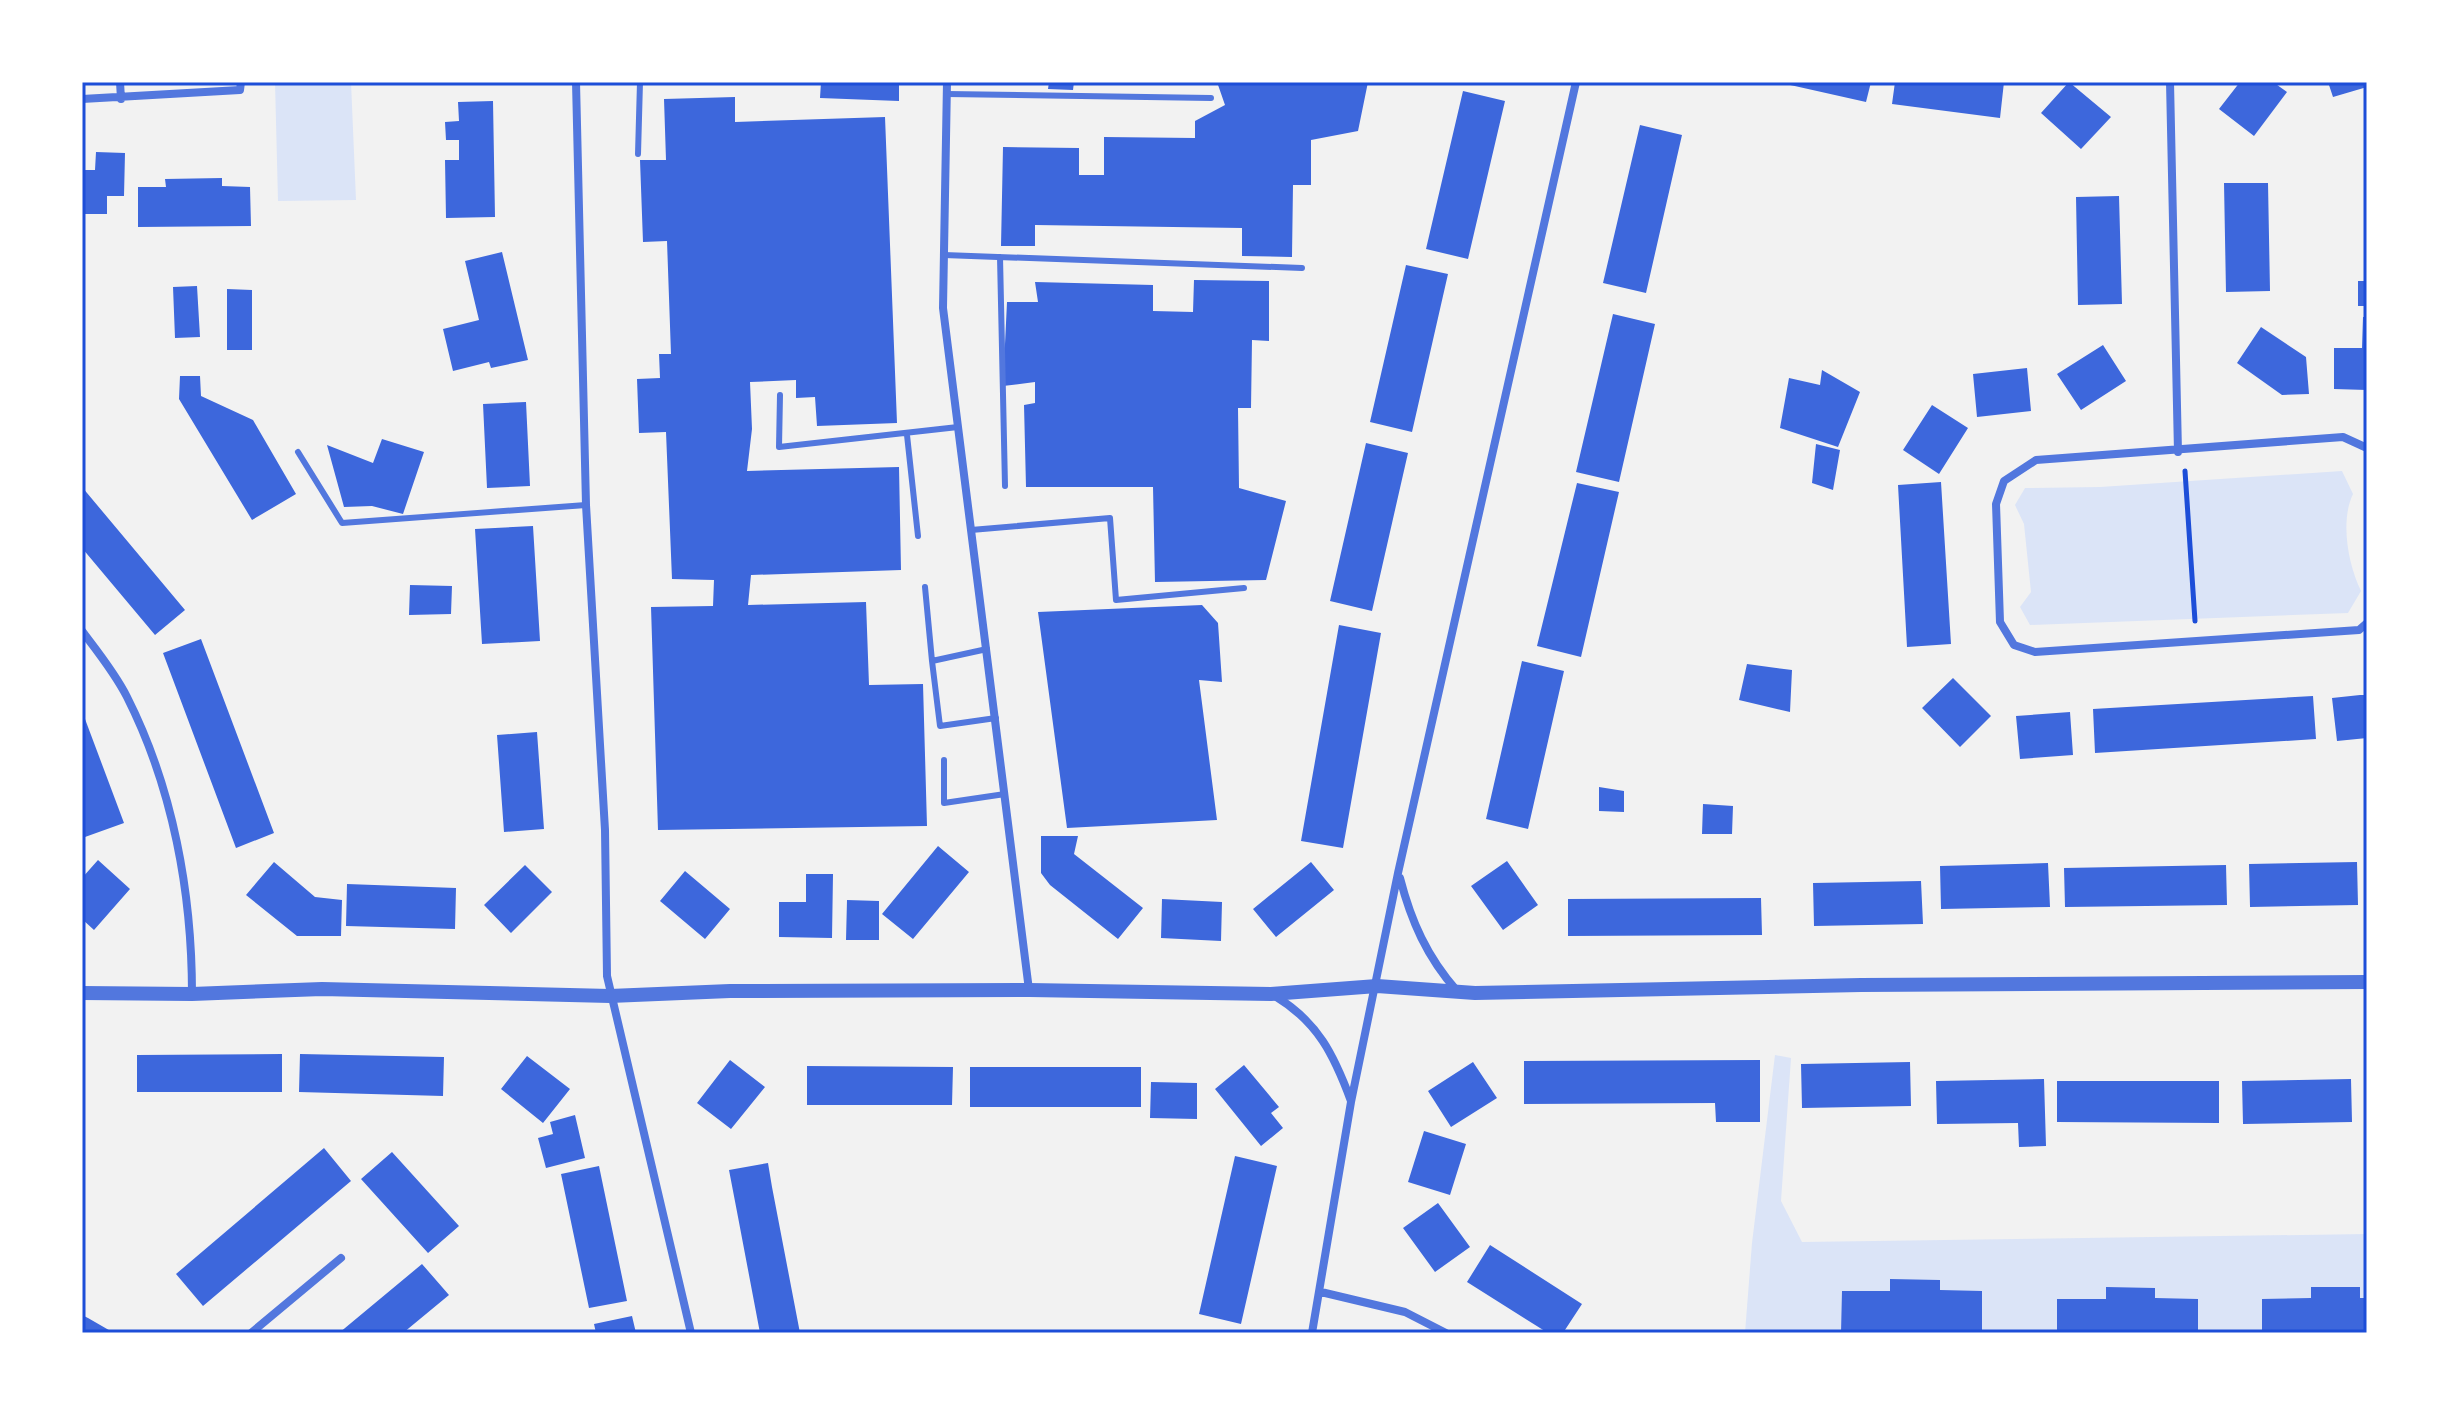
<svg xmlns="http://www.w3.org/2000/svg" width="2449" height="1415" viewBox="0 0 2449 1415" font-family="Manrope,sans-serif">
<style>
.green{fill:#dbe4f7}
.building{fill:#3d67dc}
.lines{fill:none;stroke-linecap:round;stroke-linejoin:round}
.path{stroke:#1d4ed8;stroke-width:5}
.service{stroke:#5277de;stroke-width:6}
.minor{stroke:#5277de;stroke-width:8}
.tertiary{stroke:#5277de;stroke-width:14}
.neatline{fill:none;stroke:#1d4ed8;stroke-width:3}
</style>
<rect width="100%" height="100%" fill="#f2f2f2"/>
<!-- green -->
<path class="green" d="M 275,82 L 351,82 L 356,200 L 278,201 Z
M 2342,471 L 2353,494 C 2340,521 2348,564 2361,591 L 2348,613 L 2030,625 L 2020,607 L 2031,592 L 2024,524 L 2015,505 L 2025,488 L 2100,487 Z
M 1775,1055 L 1791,1058 L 1781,1201 L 1802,1242 L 2367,1234 L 2367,1333 L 1745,1333 L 1752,1243 Z"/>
<!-- building -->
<path class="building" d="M 821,82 L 899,82 L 899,101 L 820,98 Z
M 1049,82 L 1074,82 L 1073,90 L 1048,89 Z
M 1217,82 L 1368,82 L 1358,131 L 1311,140 L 1311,185 L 1293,185 L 1292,257 L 1242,256 L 1242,228 L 1035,225 L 1035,246 L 1001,246 L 1003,147 L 1079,148 L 1079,175 L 1104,175 L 1104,137 L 1195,138 L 1195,121 L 1225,105 Z
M 1777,82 L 1871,82 L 1866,102 Z
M 1895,82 L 2004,82 L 2000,118 L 1892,104 Z
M 2069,82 L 2111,117 L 2081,149 L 2041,113 Z
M 2240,82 L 2273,82 L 2287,92 L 2254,136 L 2219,109 Z
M 2328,82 L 2367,82 L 2367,87 L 2333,97 Z
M 1463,91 L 1505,101 L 1468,259 L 1426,249 Z
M 735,97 L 735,122 L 885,117 L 897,423 L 817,426 L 815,397 L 796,398 L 796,380 L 750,382 L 752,429 L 747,471 L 899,467 L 901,570 L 751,575 L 748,605 L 866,602 L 869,685 L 923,684 L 927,826 L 658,830 L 651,607 L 713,606 L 714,580 L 672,579 L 666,432 L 639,433 L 637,379 L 660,378 L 659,354 L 671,354 L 667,241 L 643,242 L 640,160 L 666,160 L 664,99 Z
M 493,101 L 495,217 L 446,218 L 445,160 L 459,160 L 459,140 L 446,140 L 445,122 L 459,121 L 458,102 Z
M 1640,125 L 1682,135 L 1646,293 L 1603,283 Z
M 96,152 L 125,153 L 124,196 L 107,196 L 107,214 L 82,214 L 82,170 L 95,170 Z
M 222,178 L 222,186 L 250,187 L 251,226 L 138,227 L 138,187 L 166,187 L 165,179 Z
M 2224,183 L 2268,183 L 2270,291 L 2226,292 Z
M 2119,196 L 2122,304 L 2078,305 L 2076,197 Z
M 502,252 L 528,360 L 491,368 L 489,362 L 453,371 L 443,329 L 479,320 L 465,261 Z
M 1406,265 L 1448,274 L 1412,432 L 1370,422 Z
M 1194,280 L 1269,281 L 1269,341 L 1252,340 L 1251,408 L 1238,408 L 1239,488 L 1286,501 L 1266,580 L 1155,582 L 1153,487 L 1026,487 L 1024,405 L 1035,403 L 1035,382 L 1003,386 L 1007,302 L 1038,302 L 1035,282 L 1153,285 L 1153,311 L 1193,312 Z
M 2358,281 L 2367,281 L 2367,306 L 2358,306 Z
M 197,286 L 200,337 L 175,338 L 173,287 Z
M 227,289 L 252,290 L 252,350 L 227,350 Z
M 1613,314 L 1655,324 L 1619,482 L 1576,472 Z
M 2363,317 L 2367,317 L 2367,390 L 2334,389 L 2334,348 L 2362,348 Z
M 2261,327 L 2306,357 L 2309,394 L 2282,395 L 2237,363 Z
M 2103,345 L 2126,381 L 2081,410 L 2057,374 Z
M 2027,368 L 2031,411 L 1977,417 L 1973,374 Z
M 1822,370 L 1860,392 L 1838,447 L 1780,428 L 1789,378 L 1820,385 Z
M 180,376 L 200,376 L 201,396 L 253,420 L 296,494 L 252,520 L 179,399 Z
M 526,402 L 530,486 L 487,488 L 483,404 Z
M 1932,405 L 1968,428 L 1939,474 L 1903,450 Z
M 382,439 L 424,452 L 403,514 L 372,506 L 344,507 L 327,445 L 373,463 Z
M 1366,443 L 1408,453 L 1372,611 L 1330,601 Z
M 1816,444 L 1840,450 L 1833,490 L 1812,483 Z
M 1941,482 L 1951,644 L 1907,647 L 1898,485 Z
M 1577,483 L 1619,492 L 1581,657 L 1537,646 Z
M 82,487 L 185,610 L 155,635 L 82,548 Z
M 533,526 L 540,641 L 482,644 L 475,529 Z
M 410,585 L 452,586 L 451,614 L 409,615 Z
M 1202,605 L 1218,623 L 1222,682 L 1199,680 L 1217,820 L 1067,828 L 1038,612 Z
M 1339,625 L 1381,633 L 1343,848 L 1301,841 Z
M 201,639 L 274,833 L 236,848 L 163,653 Z
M 1522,661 L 1564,671 L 1528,829 L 1486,819 Z
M 1747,664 L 1792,670 L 1790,712 L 1739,700 Z
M 1953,678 L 1991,716 L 1960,747 L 1922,708 Z
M 2360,695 L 2367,695 L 2367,738 L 2337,741 L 2332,698 Z
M 2313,696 L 2316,739 L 2095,753 L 2093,709 Z
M 82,711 L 124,823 L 85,837 L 82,828 Z
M 2070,712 L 2073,755 L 2020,759 L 2016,716 Z
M 537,732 L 544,829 L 504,832 L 497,735 Z
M 1599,787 L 1624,791 L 1624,812 L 1599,811 Z
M 1703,804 L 1733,806 L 1732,834 L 1702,834 Z
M 1041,836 L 1078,836 L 1074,854 L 1143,908 L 1118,939 L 1050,885 L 1041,873 Z
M 938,846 L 969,872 L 913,939 L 882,914 Z
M 98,860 L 130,889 L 94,930 L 82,919 L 82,878 Z
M 1507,861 L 1538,905 L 1503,930 L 1471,886 Z
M 274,862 L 315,897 L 342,900 L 341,936 L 297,936 L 246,895 Z
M 1311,862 L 1334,890 L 1276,937 L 1253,909 Z
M 2357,862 L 2358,905 L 2250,907 L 2249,864 Z
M 2048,863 L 2050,907 L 1941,909 L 1940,866 Z
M 525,865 L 552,892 L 511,933 L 484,905 Z
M 2226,865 L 2227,905 L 2065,907 L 2064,868 Z
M 685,871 L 730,909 L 705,939 L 660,901 Z
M 806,874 L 833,874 L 832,938 L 779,937 L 779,902 L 806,902 Z
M 1921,881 L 1923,924 L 1814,926 L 1813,883 Z
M 347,884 L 456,888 L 455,929 L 346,926 Z
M 1761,898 L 1762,935 L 1568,936 L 1568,899 Z
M 1162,899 L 1222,902 L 1221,941 L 1161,938 Z
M 847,900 L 879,901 L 879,940 L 846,940 Z
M 282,1054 L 282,1092 L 137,1092 L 137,1055 Z
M 300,1054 L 444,1057 L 443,1096 L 299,1092 Z
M 527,1056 L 570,1089 L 543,1123 L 501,1089 Z
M 730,1060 L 765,1087 L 731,1129 L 697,1103 Z
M 1760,1060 L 1760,1122 L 1716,1122 L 1715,1103 L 1524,1104 L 1524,1061 Z
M 1473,1062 L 1497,1098 L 1451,1127 L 1428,1091 Z
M 1910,1062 L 1911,1106 L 1802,1108 L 1801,1064 Z
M 1244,1065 L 1279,1107 L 1271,1113 L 1283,1128 L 1261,1146 L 1215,1089 Z
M 807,1066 L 953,1067 L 952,1105 L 807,1105 Z
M 970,1067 L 1141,1067 L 1141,1107 L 970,1107 Z
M 2044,1079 L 2046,1146 L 2019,1147 L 2018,1123 L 1937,1124 L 1936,1081 Z
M 2351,1079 L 2352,1122 L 2243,1124 L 2242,1081 Z
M 2057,1081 L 2219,1081 L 2219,1123 L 2057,1122 Z
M 1151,1082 L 1197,1083 L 1197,1119 L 1150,1118 Z
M 575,1115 L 585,1158 L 546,1168 L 538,1138 L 553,1134 L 550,1122 Z
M 1424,1131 L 1466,1144 L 1450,1195 L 1408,1182 Z
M 324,1148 L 351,1181 L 203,1306 L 176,1274 Z
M 392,1152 L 459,1226 L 428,1253 L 361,1179 Z
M 1235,1156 L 1277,1166 L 1241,1324 L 1199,1314 Z
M 768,1163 L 772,1187 L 800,1333 L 760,1333 L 738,1217 L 729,1170 Z
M 599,1166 L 627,1301 L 589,1308 L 561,1174 Z
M 1438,1203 L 1470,1247 L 1435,1272 L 1403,1228 Z
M 1490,1245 L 1582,1304 L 1563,1333 L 1548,1333 L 1467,1282 Z
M 422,1264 L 449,1295 L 403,1333 L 339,1333 Z
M 1890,1279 L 1940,1280 L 1940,1290 L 1982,1291 L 1982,1333 L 1841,1333 L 1842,1291 L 1890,1291 Z
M 2106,1287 L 2155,1288 L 2155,1298 L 2198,1299 L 2198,1333 L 2057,1333 L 2057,1299 L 2106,1299 Z
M 2311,1287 L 2360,1287 L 2360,1298 L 2367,1298 L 2367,1333 L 2262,1333 L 2262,1299 L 2311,1298 Z
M 82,1315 L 88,1318 L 114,1333 L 82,1333 Z
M 632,1316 L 636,1333 L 596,1333 L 594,1324 Z"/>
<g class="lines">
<!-- path -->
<path class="path" d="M 2185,471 L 2195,621"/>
<!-- service -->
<path class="service" d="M 947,94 L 1211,98
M 638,154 L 640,82
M 944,255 L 1302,268
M 1000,257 L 1005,486
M 780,395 L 779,447 L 958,427
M 907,435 L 918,536
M 298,452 L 342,523 L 586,505
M 971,530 L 1110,518 L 1116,600 L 1244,588
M 925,587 L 932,661
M 987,649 L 932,661 L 940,726 L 996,718
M 944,760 L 944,803 L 1005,794"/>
<!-- minor -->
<path class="minor" d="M 120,82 L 121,99
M 576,82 L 586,505 L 605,830 L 607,976 L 691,1333
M 947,82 L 943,308 L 1029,990
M 2170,82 L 2178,452
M 82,99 L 240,90 L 241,82
M 2367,448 L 2343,437 L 2036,460 L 2004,481 L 1996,504 L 2000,622 L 2014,645 L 2035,652 L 2359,630 L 2367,623
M 82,631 C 97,651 115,673 127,697 C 173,788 192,893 192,994
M 1400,878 C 1411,921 1427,957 1457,991
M 1275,996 C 1318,1022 1334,1055 1351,1101
M 1321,1292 L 1405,1312 L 1446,1333
M 251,1333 L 341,1258
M 1312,1333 L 1351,1102 L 1398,873 L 1576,82"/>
<!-- tertiary -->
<path class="tertiary" d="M 82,993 L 192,994 L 322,989 L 610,996 L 730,991 L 1029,990 L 1271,994 L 1377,986 L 1475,993 L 1861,985 L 2367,982"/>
</g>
<!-- border -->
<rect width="2449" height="1415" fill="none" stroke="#ffffff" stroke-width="168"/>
<rect x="84" y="84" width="2281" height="1247" class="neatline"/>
</svg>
